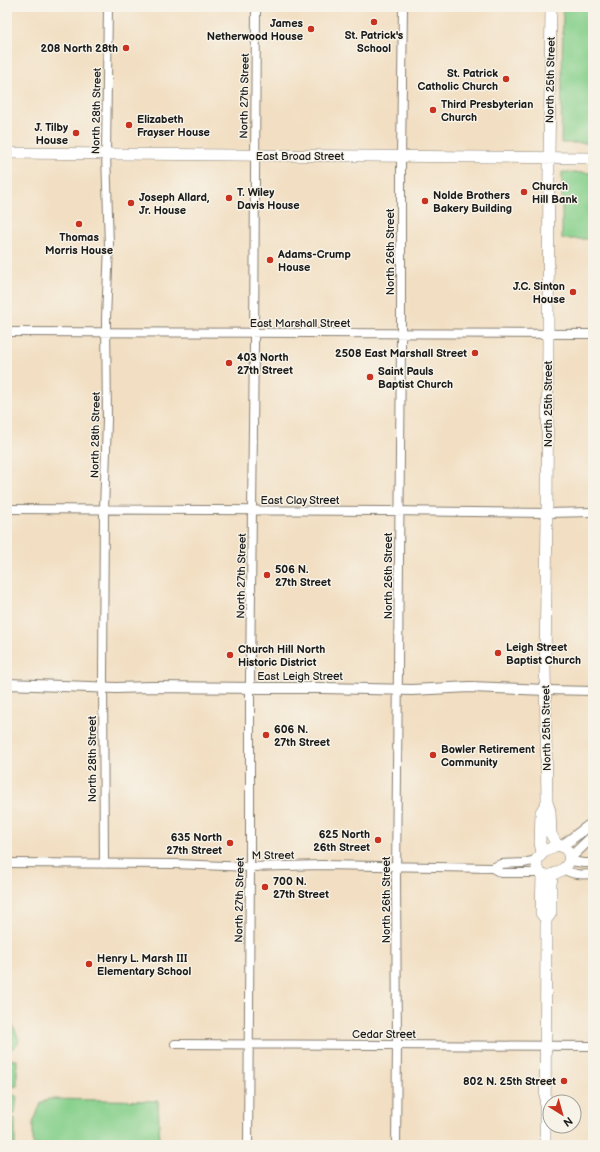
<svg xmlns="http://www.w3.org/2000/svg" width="600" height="1152" viewBox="0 0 600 1152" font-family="'Balsamiq Sans',sans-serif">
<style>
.green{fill:#87d08c;stroke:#527654}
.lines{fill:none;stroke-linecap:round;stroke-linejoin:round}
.minor-casing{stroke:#877e70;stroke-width:10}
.tertiary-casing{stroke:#877e70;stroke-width:12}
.secondary-casing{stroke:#877e70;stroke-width:12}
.minor{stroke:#fff;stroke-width:8}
.tertiary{stroke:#fff;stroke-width:10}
.secondary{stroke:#fff;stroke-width:11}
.poi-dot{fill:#c8321e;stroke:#f7f3e8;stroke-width:1.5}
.labels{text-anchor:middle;stroke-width:3;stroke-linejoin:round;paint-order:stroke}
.poi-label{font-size:11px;font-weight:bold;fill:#1c1c1c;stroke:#f7f3e8;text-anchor:start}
.street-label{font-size:11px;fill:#1c1c1c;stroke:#f7f3e8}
</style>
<rect width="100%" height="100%" fill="#f7f3e8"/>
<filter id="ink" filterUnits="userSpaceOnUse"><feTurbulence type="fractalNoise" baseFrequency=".025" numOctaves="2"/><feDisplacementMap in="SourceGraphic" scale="8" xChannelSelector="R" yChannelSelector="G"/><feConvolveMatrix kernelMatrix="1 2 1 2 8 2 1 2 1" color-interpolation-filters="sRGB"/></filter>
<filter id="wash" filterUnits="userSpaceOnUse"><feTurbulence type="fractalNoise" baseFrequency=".012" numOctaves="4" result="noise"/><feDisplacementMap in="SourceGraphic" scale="16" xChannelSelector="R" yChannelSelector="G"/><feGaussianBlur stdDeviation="0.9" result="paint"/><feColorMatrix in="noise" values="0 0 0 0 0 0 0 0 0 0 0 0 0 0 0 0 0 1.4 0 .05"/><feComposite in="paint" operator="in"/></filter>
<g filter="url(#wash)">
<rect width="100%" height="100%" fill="#f2dfc3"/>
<!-- green -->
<path class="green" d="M 563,7 L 593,7 L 593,143 L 561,143 Z
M 562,172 L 593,173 L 593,239 L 562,239 Z
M 7,1013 L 19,1039 L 18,1043 L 13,1048 L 7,1048 Z
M 7,1059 L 17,1060 L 17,1086 L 13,1087 L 7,1087 Z
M 7,1095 L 15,1095 L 17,1097 L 15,1114 L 7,1114 Z
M 49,1099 L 158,1101 L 160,1145 L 33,1145 L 33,1123 L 41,1103 Z
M 7,1118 L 15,1118 L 15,1145 L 7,1145 Z"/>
</g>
<g filter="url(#ink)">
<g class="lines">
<defs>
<path id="minor" d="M 7,332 L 593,334
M 7,509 L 387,511 L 547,513 L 593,512
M 546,690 L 593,691
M 570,861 L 584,863 L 593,863
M 7,863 L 175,864 L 250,867 L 321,865 L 492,868 L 501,864 L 523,863 L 537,860
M 104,864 L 103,675 L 104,510 L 107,420 L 106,319 L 109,245 L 106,154 L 108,7
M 492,868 L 501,873 L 540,873
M 563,869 C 573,875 582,875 593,874
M 175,1044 L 593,1046
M 248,1145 L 250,867 L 250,676 L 254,345 L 256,7
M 396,1145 L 397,1045 L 396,878 L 401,346 L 401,157 L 403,7"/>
<path id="tertiary" d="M 7,684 L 116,688 L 151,687 L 263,688 L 323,688 L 412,690 L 470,687 L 546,690
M 562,846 L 587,827 L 593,823
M 570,858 L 593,836"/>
<path id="secondary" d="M 551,7 L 549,158 L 547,513 L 545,665 L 547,802 L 550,811 L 551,834 L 557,845
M 7,153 L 593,158
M 557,845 C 562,846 565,847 568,852 C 573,861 566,868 558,872 C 550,876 542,879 537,869 L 537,859 L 545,851 Z
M 542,853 L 540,843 L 541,812 L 547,802
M 542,875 L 541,913 L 546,920 L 545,1145
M 546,920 L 551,913 L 551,883 L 553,874"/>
</defs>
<!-- minor casing -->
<use href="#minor" class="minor-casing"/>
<!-- tertiary casing -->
<use href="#tertiary" class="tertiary-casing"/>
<!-- secondary casing -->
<use href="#secondary" class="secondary-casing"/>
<!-- minor -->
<use href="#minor" class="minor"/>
<!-- tertiary -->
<use href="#tertiary" class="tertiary"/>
<!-- secondary -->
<use href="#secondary" class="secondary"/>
</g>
</g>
<!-- markers -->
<g class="poi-dot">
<circle cx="374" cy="22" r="4"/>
<circle cx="311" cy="29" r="4"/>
<circle cx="126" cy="48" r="4"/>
<circle cx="506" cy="79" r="4"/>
<circle cx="433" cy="110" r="4"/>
<circle cx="129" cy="125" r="4"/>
<circle cx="76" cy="133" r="4"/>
<circle cx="524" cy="192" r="4"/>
<circle cx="229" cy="198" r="4"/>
<circle cx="425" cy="201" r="4"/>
<circle cx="131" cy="203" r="4"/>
<circle cx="79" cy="224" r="4"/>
<circle cx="270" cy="260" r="4"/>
<circle cx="573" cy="292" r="4"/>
<circle cx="475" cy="353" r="4"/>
<circle cx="229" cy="363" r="4"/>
<circle cx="370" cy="377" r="4"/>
<circle cx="267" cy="575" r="4"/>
<circle cx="498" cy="653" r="4"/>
<circle cx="230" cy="655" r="4"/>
<circle cx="266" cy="735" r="4"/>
<circle cx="433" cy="755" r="4"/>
<circle cx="378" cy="840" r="4"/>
<circle cx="230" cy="843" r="4"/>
<circle cx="265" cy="887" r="4"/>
<circle cx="89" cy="964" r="4"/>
<circle cx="564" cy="1081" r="4"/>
</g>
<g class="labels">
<!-- poi labels -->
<g class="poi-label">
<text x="303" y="27" text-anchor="end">James<tspan x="303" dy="13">Netherwood House</tspan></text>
<text x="374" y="39" text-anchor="middle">St. Patrick's<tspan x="374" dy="13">School</tspan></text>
<text x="118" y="52" text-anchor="end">208 North 28th</text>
<text x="498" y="77" text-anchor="end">St. Patrick<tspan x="498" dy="13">Catholic Church</tspan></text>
<text x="441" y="108">Third Presbyterian<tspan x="441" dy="13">Church</tspan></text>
<text x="137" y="123">Elizabeth<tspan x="137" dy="13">Frayser House</tspan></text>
<text x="68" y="131" text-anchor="end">J. Tilby<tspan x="68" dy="13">House</tspan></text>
<text x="532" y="190">Church<tspan x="532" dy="13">Hill Bank</tspan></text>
<text x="237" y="196">T. Wiley<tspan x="237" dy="13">Davis House</tspan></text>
<text x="433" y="199">Nolde Brothers<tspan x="433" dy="13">Bakery Building</tspan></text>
<text x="139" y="201">Joseph Allard,<tspan x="139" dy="13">Jr. House</tspan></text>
<text x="79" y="241" text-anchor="middle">Thomas<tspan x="79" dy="13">Morris House</tspan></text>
<text x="278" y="258">Adams-Crump<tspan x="278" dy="13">House</tspan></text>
<text x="565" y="290" text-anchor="end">J.C. Sinton<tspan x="565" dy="13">House</tspan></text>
<text x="467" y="357" text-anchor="end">2508 East Marshall Street</text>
<text x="237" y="361">403 North<tspan x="237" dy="13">27th Street</tspan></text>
<text x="378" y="375">Saint Pauls<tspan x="378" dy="13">Baptist Church</tspan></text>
<text x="275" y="573">506 N.<tspan x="275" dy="13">27th Street</tspan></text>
<text x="506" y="651">Leigh Street<tspan x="506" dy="13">Baptist Church</tspan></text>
<text x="238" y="653">Church Hill North<tspan x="238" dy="13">Historic District</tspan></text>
<text x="274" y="733">606 N.<tspan x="274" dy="13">27th Street</tspan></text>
<text x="441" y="753">Bowler Retirement<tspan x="441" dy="13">Community</tspan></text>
<text x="370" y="838" text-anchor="end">625 North<tspan x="370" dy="13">26th Street</tspan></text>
<text x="222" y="841" text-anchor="end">635 North<tspan x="222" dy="13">27th Street</tspan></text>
<text x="273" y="885">700 N.<tspan x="273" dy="13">27th Street</tspan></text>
<text x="97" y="962">Henry L. Marsh III<tspan x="97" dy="13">Elementary School</tspan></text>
<text x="556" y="1085" text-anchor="end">802 N. 25th Street</text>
</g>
<!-- street labels -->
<g class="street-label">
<text transform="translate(550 80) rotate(-89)" y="4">North 25th Street</text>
<text transform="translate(244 96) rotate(-89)" y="4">North 27th Street</text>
<text transform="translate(96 111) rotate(-89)" y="4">North 28th Street</text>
<text x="300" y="160">East Broad Street</text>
<text transform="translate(390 252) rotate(-90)" y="4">North 26th Street</text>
<text x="300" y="327">East Marshall Street</text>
<text transform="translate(548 404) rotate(-90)" y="4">North 25th Street</text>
<text transform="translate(95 435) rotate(-89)" y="4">North 28th Street</text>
<text x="300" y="504">East Clay Street</text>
<text transform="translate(241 576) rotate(-89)" y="4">North 27th Street</text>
<text transform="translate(388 576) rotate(-90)" y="4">North 26th Street</text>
<text x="300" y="680">East Leigh Street</text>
<text transform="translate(546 728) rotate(-91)" y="4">North 25th Street</text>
<text transform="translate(92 759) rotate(-90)" y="4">North 28th Street</text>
<text transform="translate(273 855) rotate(-1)" y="4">M Street</text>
<text transform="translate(239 900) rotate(-89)" y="4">North 27th Street</text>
<text transform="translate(386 900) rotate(-90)" y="4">North 26th Street</text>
<text x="384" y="1038">Cedar Street</text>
</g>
</g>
<!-- margin -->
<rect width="600" height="1152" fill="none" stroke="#f7f3e8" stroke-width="24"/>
<!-- north arrow -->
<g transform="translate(562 1114) rotate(143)"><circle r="19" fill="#f7f3e8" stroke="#9f9d96"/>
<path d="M0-3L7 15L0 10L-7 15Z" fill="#c8321e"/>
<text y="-6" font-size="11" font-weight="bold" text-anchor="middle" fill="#1c1c1c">N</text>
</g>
</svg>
